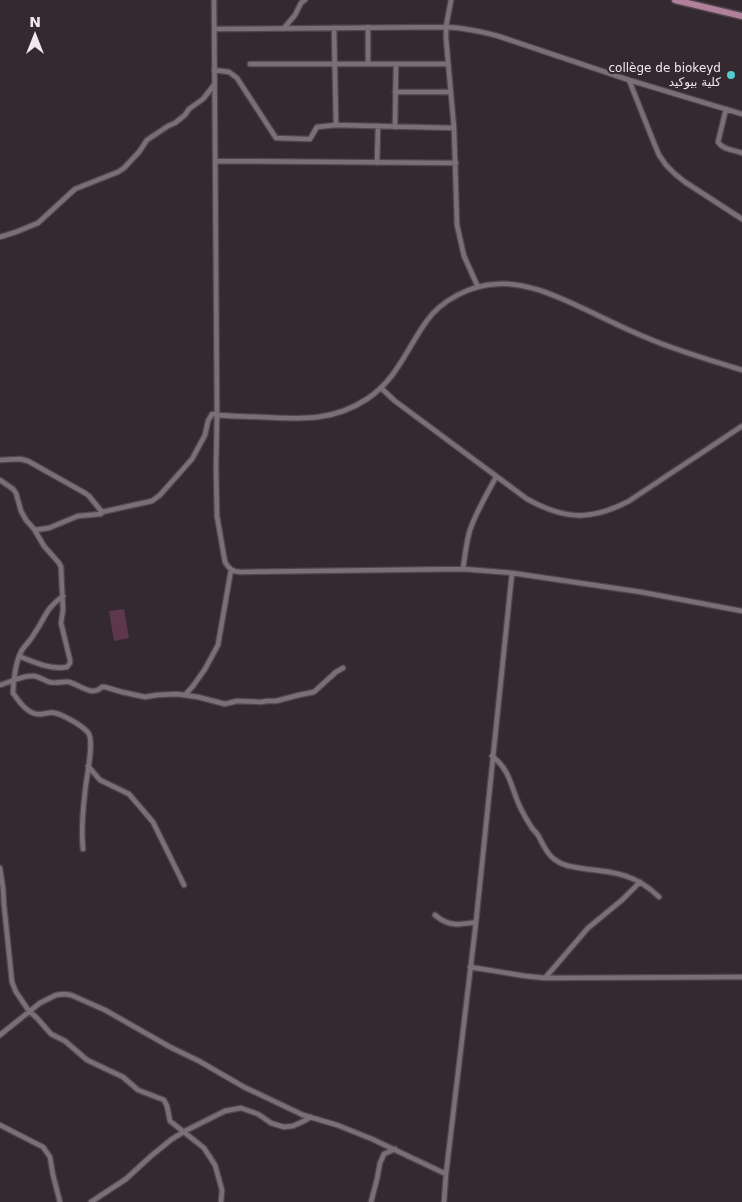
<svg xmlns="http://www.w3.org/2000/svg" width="742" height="1202" viewBox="0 0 742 1202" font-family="'DejaVu Sans',Cairo,sans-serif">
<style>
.green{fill:#5d374c}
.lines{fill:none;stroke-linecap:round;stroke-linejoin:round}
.street-casing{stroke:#50454b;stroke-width:7}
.primary-casing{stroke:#50454b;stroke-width:9}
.street{stroke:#7c6e75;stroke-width:4.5}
.primary{stroke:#b1819b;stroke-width:6}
.poi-dot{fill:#52cdcd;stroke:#352930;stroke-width:2}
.labels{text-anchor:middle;stroke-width:4.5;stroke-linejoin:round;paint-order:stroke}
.poi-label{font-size:12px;fill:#f0e8ec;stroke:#352930;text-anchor:end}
</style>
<rect width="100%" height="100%" fill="#352930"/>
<!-- green -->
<path class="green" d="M 124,609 L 129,638 L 114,641 L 109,611 Z"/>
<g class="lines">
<defs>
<path id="street" d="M 214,0 L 217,415 L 216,467 L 217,516 L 225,562 C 229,569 233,572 241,572 L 463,569 L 512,573 L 641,592 L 742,611
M 451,0 L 446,27 L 446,38 L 454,128 L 457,225 L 464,256 L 478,287
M 368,27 L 368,64
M 284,28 L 295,15 L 301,3 L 305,0
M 334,28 L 336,125
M 214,29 L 446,27 C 464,28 480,31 498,36 L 629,80 L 742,114
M 250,64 L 448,64
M 214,70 L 229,72 L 237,78 L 276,138 L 307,139 L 310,139 L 317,127 L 336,125 L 454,128
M 629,80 L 654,143 L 659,155 L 666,165 L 675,174 L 685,182 L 742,219
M 395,92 L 451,92
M 726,109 L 718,142 C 723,150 734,150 742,153
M 395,127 L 396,64
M 215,161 L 456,163
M 377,163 L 378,126
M 0,237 L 16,232 L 38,223 L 75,189 L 118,172 L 124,168 L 139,152 L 147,140 L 168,126 L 175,123 L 185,115 L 189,109 L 203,99 L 214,85
M 381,388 L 395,401 L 527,499 C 565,520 591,521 629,501 L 742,426
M 0,460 L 20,459 L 28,461 L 85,493 L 89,496 L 102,512
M 0,480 L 13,489 L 16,493 L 21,511 L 26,520 L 34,529 L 44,546 L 59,563 L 61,567 L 63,610 L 61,623 L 70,660 L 70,663 L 67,667 C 51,670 33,662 19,656
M 35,530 L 49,528 L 78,516 L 101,514 L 102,512 L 152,501 L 160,495 L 192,459 L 205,435 L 208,421 L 212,414 C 228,417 244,416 261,417 C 300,419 332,422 367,399 C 397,379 406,350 426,322 C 441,300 471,285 497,284 C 526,282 554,295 580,307 C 602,317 623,328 645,337 C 677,351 710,360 742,370
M 463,569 C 465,556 466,543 470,530 C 476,512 487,494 496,477
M 63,596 C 45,609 46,617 34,634 C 31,640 26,644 22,650 C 16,660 13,681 13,693 C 20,703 29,716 42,714 C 50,713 53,711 61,715 C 68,718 85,727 89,734 C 94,746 86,778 85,792 C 83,809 81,831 83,849
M 0,685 C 11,682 22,675 34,676 C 40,677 44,680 49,682 C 56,684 63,681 69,682 C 80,685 92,697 102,687 L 105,687 L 122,692 L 145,697 L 157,695 L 177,694 L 198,697 L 225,704 L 237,701 L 261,702 L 267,701 L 276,701 L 299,695 L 314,692 L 336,672 L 343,668
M 185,695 L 193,686 L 205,669 L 218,645 L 231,570
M 492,756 C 511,770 511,789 521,809 C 524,815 528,822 532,828 C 534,831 538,834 539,837 C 544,846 546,853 554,859 C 564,867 575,867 586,869 C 616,872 637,875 659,897
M 88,766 L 100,780 L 129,794 L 153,822 L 184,885
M 0,868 L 3,888 L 4,905 L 12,982 L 16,992 L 29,1011 L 37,1018 L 51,1034 L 65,1041 L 87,1060 L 123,1077 L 138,1090 L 164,1100 L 167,1106 L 170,1121 L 204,1148 L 215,1165 L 222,1190 L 221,1202
M 435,915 C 449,927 459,925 476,922
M 470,967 L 525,976 L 545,978 L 742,977
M 545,978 L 588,928 L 622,900 L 640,882
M 0,1035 L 40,1003 L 56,995 L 64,994 L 71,995 L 105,1010 L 170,1047 L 199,1061 L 244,1087 L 303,1115 L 337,1125 L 372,1139 L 446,1174
M 0,1125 L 43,1147 L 50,1157 L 53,1175 L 60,1202
M 91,1202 L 126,1179 L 151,1156 L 172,1139 L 187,1130 L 225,1111 L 241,1108 L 258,1114 L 271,1123 L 284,1127 L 293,1126 L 304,1121 L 311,1117
M 371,1202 L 377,1179 L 380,1163 L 384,1154 L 395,1149
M 444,1202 L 446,1174 L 476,922 L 512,573"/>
<path id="primary" d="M 675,0 L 742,16"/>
</defs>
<!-- street casing -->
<use href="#street" class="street-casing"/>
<!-- primary casing -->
<use href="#primary" class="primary-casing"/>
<!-- street -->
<use href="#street" class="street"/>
<!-- primary -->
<use href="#primary" class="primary"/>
</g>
<!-- markers -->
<circle class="poi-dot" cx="731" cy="75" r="5"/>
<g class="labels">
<!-- poi labels -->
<g class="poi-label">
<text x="721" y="72">collège de biokeyd<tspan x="721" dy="14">كلية بيوكيد</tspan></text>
</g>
</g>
<!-- north arrow -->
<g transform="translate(35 35)" stroke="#352930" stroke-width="4" paint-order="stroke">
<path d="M0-4L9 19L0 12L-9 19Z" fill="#f0e8ec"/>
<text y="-8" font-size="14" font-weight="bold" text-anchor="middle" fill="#f0e8ec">N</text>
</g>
</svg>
